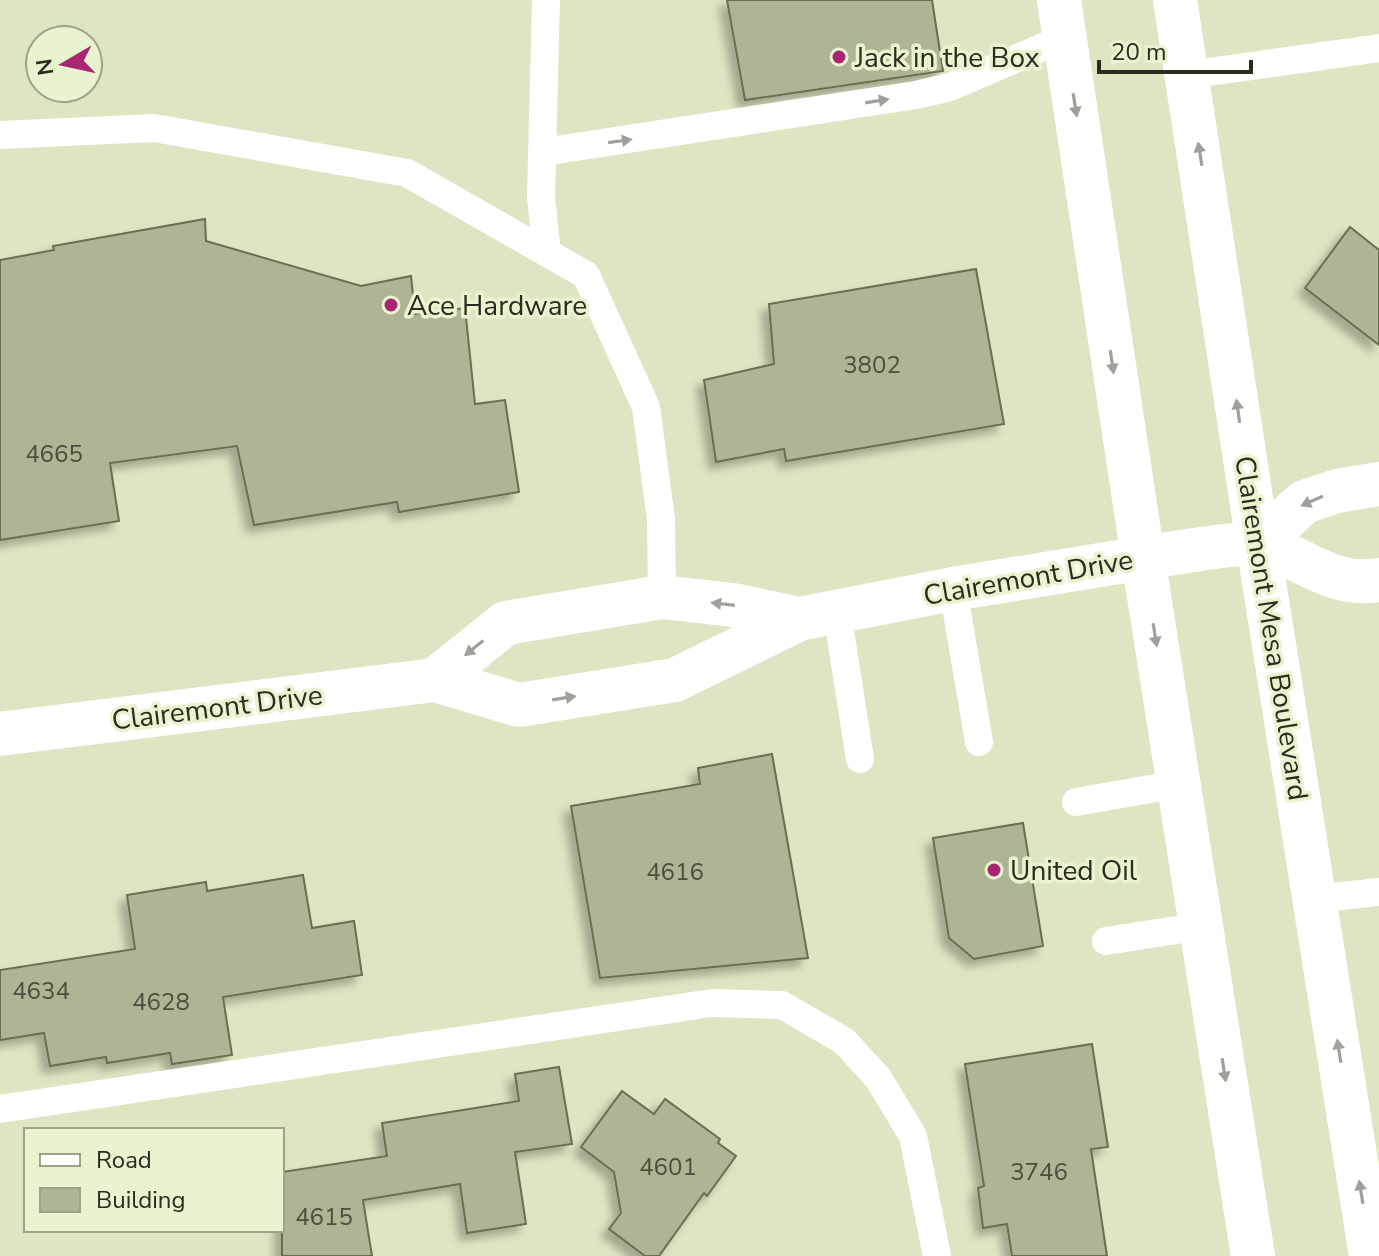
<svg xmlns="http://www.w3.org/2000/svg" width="1379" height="1256" viewBox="0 0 1379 1256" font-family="'Nunito Sans',sans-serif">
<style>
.building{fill:#aeb594;stroke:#686f50;stroke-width:2;filter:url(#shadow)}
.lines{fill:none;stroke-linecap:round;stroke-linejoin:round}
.lane{stroke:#fff;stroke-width:28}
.secondary{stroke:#fff;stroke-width:44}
.primary{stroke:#fff;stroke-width:44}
.oneway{fill:#9fa09a}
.poi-dot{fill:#a82572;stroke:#eaf3cf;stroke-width:3}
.labels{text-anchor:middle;stroke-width:7;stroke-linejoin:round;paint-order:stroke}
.number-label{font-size:24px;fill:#4a4e3c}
.poi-label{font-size:28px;fill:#292c1f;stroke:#eaf3cf;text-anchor:start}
.street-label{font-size:28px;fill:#292c1f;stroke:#eaf3cf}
</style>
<defs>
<filter id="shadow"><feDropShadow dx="-7" dy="7" stdDeviation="4" flood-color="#0004"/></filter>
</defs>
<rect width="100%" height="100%" fill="#dde5c2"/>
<!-- building -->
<path class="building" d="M 727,0 L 932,0 L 943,71 L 745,100 Z
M 205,219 L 206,241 L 361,286 L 411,276 L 415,314 L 465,308 L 475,404 L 505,400 L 519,492 L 399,512 L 397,502 L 254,525 L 237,446 L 110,463 L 119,521 L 0,540 L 0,260 L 54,250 L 53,246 Z
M 1350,227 L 1379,250 L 1379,345 L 1305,288 Z
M 976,269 L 1004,424 L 786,461 L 784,449 L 716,462 L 704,380 L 774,364 L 769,304 Z
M 772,754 L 808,958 L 600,978 L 571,806 L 700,784 L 698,768 Z
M 1023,823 L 1043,946 L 974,959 L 949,938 L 933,838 Z
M 303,875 L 312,928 L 354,921 L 362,975 L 223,997 L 232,1055 L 172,1064 L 170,1053 L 107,1063 L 106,1057 L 50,1066 L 44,1033 L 0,1040 L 0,970 L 135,949 L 127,895 L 206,882 L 207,891 Z
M 1092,1044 L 1108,1147 L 1091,1149 L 1107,1256 L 1012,1256 L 1007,1224 L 983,1228 L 978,1188 L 984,1186 L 965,1064 Z
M 559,1067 L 572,1144 L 515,1152 L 526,1224 L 467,1233 L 460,1184 L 363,1200 L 372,1256 L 282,1256 L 282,1172 L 387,1156 L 382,1123 L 519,1101 L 515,1074 Z
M 622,1091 L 654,1114 L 665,1099 L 720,1139 L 718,1143 L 736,1156 L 707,1196 L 704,1193 L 659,1256 L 645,1256 L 609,1229 L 621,1213 L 614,1172 L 581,1147 Z"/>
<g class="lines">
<!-- lane -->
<path class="lane" d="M 546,0 L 541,197 L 547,253
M 1188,75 L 1379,48
M 0,135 L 154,128 L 407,173 L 586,275 L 646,407 L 661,519 L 662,597
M 543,152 L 916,95 L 950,87 L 1064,38
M 953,589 L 979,742
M 837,612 L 860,759
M 1076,802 L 1179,784
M 1315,899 L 1379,892
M 1106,941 L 1202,926
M 0,1109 L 712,1003 L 782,1005 L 844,1041 L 878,1078 L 913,1136 L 937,1256"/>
<!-- secondary -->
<path class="secondary" d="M 1258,544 L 1371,1256
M 435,680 L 506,623 L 662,597 L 733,605 L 799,619
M 0,734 L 435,680 L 519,705 L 675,680 L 799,619 L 953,589 L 1143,558 L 1253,1256"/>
<!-- primary -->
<path class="primary" d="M 1059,0 L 1143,558 C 1164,555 1246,540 1261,545 C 1303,557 1331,588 1379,580
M 1175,0 L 1258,544
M 1258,544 L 1304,502 L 1337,491 L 1379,484"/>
</g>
<!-- one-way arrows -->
<defs><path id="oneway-solid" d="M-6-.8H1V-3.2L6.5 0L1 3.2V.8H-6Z" transform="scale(2)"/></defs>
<g class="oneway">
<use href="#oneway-solid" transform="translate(877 101) rotate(-9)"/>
<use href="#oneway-solid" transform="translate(1075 105) rotate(81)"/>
<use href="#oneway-solid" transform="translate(620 141) rotate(-8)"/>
<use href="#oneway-solid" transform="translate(1200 154) rotate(-99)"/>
<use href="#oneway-solid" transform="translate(1112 362) rotate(82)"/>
<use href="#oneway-solid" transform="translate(1238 411) rotate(-98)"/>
<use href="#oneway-solid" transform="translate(1312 501) rotate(156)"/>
<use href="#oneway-solid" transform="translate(723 604) rotate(-173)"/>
<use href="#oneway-solid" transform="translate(1155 635) rotate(81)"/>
<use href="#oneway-solid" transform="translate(474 648) rotate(141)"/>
<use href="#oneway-solid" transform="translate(564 698) rotate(-9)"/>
<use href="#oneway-solid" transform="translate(1339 1051) rotate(-99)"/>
<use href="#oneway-solid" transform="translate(1224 1070) rotate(81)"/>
<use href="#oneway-solid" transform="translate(1361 1192) rotate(-99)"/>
</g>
<!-- markers -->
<g class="poi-dot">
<circle cx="839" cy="57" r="8"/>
<circle cx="391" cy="305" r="8"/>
<circle cx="994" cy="870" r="8"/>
</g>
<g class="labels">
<!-- number labels -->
<g class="number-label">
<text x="872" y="373">3802</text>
<text x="54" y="462">4665</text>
<text x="675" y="880">4616</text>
<text x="41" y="999">4634</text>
<text x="161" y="1010">4628</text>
<text x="668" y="1175">4601</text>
<text x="1039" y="1180">3746</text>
<text x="324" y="1225">4615</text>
</g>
<!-- poi labels -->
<g class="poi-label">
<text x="855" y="67">Jack in the Box</text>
<text x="407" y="315">Ace Hardware</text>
<text x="1010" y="880">United Oil</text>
</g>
<!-- street labels -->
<g class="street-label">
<text transform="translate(1028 577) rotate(-10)" y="10">Clairemont Drive</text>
<text transform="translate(1272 628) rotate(81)" y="10">Clairemont Mesa Boulevard</text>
<text transform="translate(217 707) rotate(-7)" y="10">Clairemont Drive</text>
</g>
</g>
<!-- legend -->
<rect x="24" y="1128" width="260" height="104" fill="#eaf3cf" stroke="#9da389" stroke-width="2"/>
<rect x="40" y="1154" width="40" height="12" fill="#ffffff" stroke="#9da389" stroke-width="2"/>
<text x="96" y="1168" font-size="24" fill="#292c1f">Road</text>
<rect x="40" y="1188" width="40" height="24" fill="#aeb594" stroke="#9da389" stroke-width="2"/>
<text x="96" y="1208" font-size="24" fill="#292c1f">Building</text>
<!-- north arrow -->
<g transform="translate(64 64) rotate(261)"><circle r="38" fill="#eaf3cf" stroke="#9da389" stroke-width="2"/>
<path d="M0-6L14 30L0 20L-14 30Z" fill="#a82572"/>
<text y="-12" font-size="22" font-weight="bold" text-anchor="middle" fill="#292c1f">N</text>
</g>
<!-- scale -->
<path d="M1099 60v12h152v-12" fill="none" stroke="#292c1f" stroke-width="4"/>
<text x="1111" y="60" font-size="24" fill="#292c1f" stroke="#eaf3cf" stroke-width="6" paint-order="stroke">20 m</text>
</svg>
